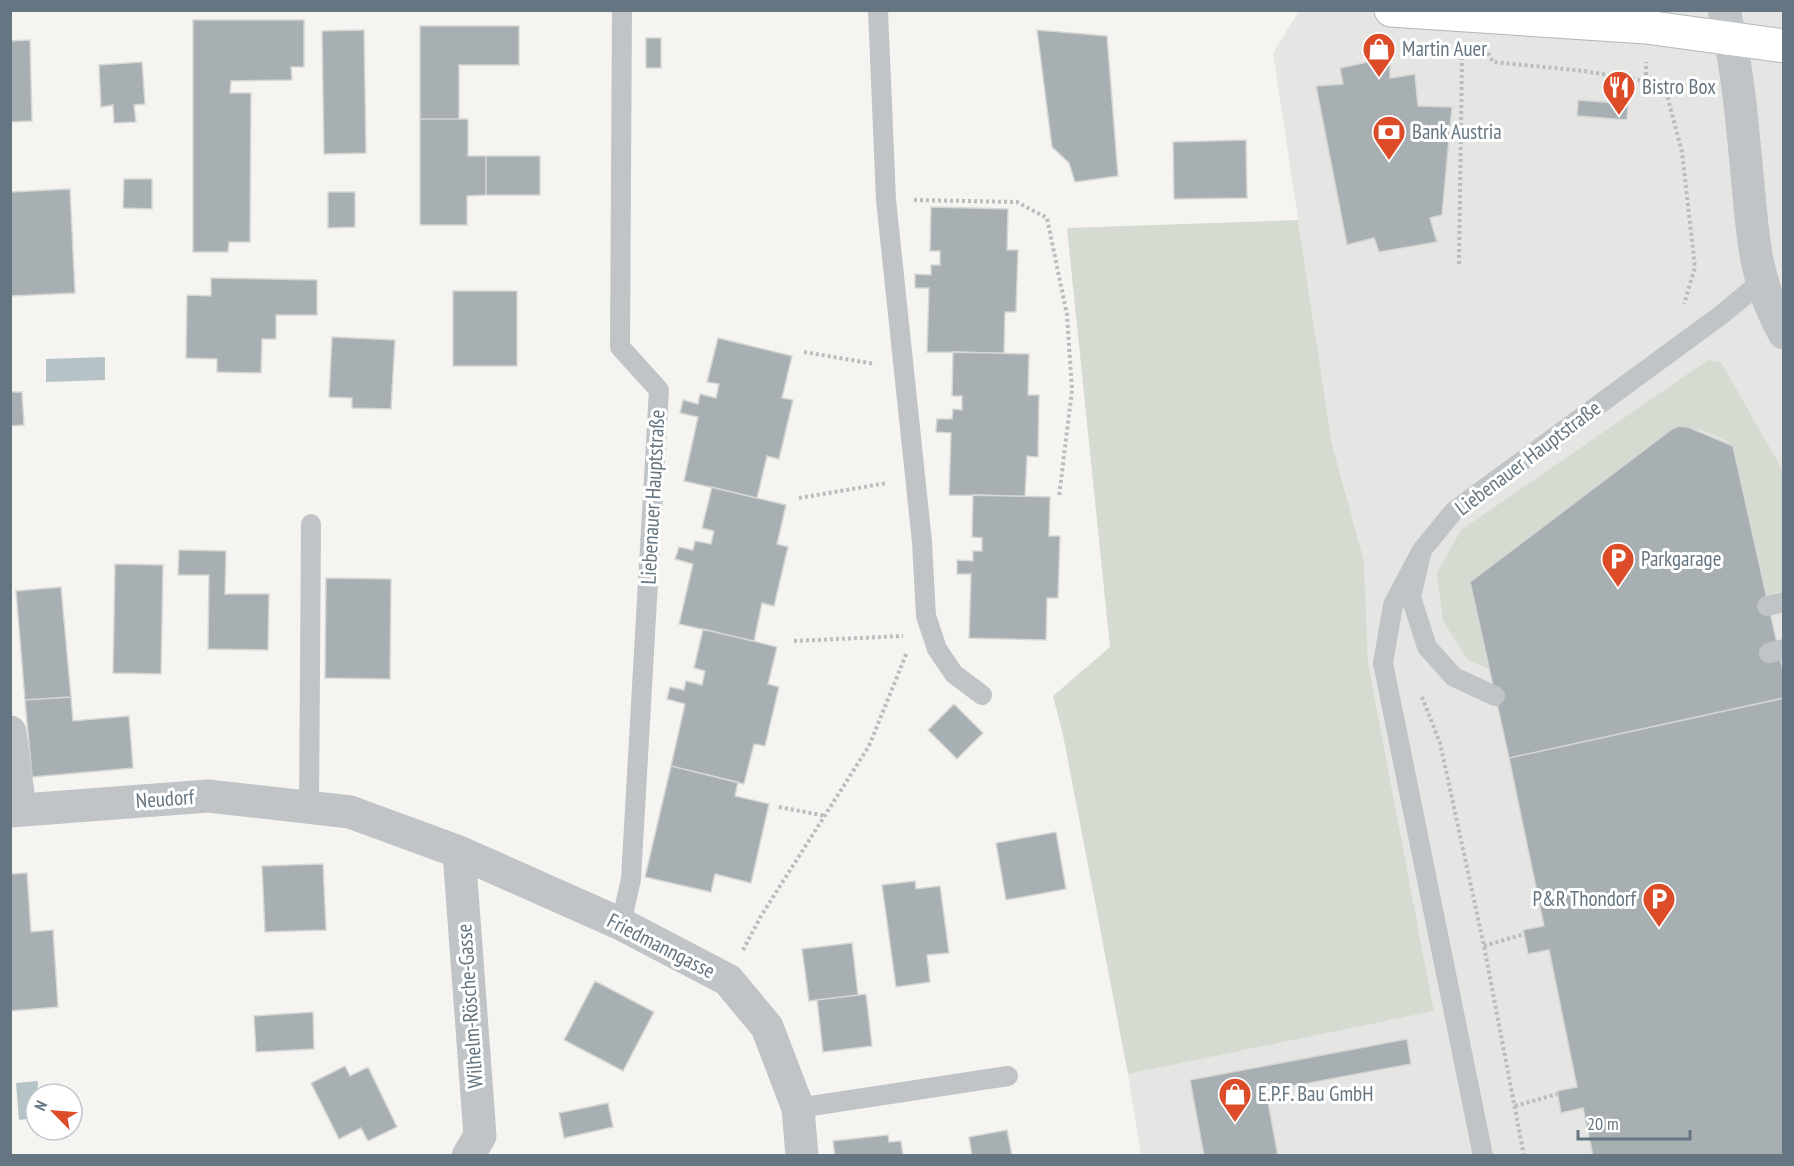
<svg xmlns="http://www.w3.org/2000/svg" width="1794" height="1166" viewBox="0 0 1794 1166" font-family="'PT Sans Narrow',sans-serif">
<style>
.built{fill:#e5e6e4}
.green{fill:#d6dbd2}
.water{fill:#b6c3c6}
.building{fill:#a7afb3;stroke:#d6d6d4;stroke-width:1.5}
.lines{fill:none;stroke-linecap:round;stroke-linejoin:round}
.primary-casing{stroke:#b1b6b9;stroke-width:35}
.path{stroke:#babcbe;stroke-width:4;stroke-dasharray:3 3;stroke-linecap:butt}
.lane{stroke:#c0c4c7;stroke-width:20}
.street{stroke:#c0c4c7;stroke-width:33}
.primary{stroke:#fff;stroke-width:33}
.labels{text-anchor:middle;stroke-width:6;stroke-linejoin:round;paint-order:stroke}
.poi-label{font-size:21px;fill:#657581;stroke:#fff;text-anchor:start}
.street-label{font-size:21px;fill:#657581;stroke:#fff}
</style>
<rect width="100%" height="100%" fill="#f5f4f1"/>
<!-- built -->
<path class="built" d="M 1299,11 L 1783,11 L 1783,1155 L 1141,1155 L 1128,1074 L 1434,1010 L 1368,662 L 1364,561 L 1332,444 L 1273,53 Z"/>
<!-- green -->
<path class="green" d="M 1298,220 L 1332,444 L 1364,561 L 1368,662 L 1434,1011 L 1128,1074 L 1063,735 L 1053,696 L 1110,647 L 1067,228 Z
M 1708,360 L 1721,362 L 1783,471 L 1783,591 L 1767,595 L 1733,446 C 1720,435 1688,423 1672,429 L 1470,582 L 1489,669 L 1468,660 L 1443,621 L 1437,573 L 1461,530 Z"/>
<!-- water -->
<path class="water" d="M 105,357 L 105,380 L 46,382 L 46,359 Z
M 38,1081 L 36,1118 L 19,1120 L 16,1083 Z"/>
<!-- building -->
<path class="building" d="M 193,20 L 304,20 L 304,67 L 291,67 L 292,80 L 231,81 L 230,93 L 251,93 L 250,242 L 229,242 L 228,252 L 193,252 Z
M 420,26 L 519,26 L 519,65 L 459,65 L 459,119 L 420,119 Z
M 364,30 L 366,153 L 324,154 L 322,31 Z
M 1037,30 L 1107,36 L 1118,176 L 1075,182 L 1069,163 L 1052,147 Z
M 646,38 L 661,38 L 661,68 L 646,68 Z
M 30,40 L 32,121 L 10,122 L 10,41 Z
M 1390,57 L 1390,78 L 1415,74 L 1418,106 L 1452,107 L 1442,215 L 1430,218 L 1437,242 L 1379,252 L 1374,238 L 1347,245 L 1316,86 L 1343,84 L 1340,68 Z
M 142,62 L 145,104 L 134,105 L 136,122 L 114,123 L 113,105 L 101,107 L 99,65 Z
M 1578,100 L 1628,104 L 1627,120 L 1577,116 Z
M 420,119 L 468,119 L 468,156 L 486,156 L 486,195 L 467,196 L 467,225 L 420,225 Z
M 1246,140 L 1247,198 L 1174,199 L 1173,142 Z
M 486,156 L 540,156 L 540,195 L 486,195 Z
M 124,179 L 152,179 L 152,209 L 123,208 Z
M 70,189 L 75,293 L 10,296 L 10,192 Z
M 328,192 L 355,192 L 355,227 L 328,228 Z
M 931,207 L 1008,209 L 1007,250 L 1018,250 L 1016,312 L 1005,312 L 1004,353 L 927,352 L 929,288 L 915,288 L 915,274 L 931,275 L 931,265 L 940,265 L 940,251 L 930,251 Z
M 211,278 L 317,280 L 317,315 L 276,315 L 276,339 L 262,339 L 261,373 L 217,372 L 217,359 L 186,358 L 187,295 L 211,296 Z
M 453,291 L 517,291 L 517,366 L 453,366 Z
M 332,337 L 395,340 L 391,409 L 352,408 L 352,398 L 329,397 Z
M 718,338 L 792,356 L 782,398 L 793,400 L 779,459 L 767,456 L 757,498 L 684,481 L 698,417 L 680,413 L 683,400 L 698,404 L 700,394 L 716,398 L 719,384 L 707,382 Z
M 953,352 L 1029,354 L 1028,395 L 1039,395 L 1038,457 L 1027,456 L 1025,496 L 949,495 L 951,433 L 936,432 L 937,419 L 952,419 L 953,409 L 962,410 L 962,396 L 952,396 Z
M 10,392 L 22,392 L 24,425 L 10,426 Z
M 1679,426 L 1688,427 L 1733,446 L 1783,670 L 1784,698 L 1509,758 L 1470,582 L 1672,429 Z
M 712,487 L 786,505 L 777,544 L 788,547 L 774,606 L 762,603 L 754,641 L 679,624 L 693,564 L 675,559 L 679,547 L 693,550 L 695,541 L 711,544 L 714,531 L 702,528 Z
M 973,495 L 1050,497 L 1049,536 L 1060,536 L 1058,598 L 1047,598 L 1046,640 L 969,638 L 971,574 L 957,574 L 957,560 L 973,561 L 973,551 L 982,551 L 982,538 L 972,537 Z
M 179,550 L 226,551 L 225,594 L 269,594 L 268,650 L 208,649 L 209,575 L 178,575 Z
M 115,564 L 163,565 L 161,674 L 113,673 Z
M 326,578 L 391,579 L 390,679 L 325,678 Z
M 61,587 L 71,697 L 25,700 L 16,591 Z
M 703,629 L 777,647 L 768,684 L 779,687 L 765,746 L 754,744 L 744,784 L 671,766 L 685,704 L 667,699 L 670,687 L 684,690 L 686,681 L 702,685 L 705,671 L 694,668 Z
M 71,697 L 73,721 L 129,716 L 133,768 L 32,777 L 25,700 Z
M 1784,698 L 1784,1156 L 1593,1156 L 1583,1108 L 1561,1113 L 1557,1091 L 1577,1087 L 1549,950 L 1528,954 L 1524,934 L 1523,930 L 1544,926 L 1509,758 Z
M 954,704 L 983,733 L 957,759 L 928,730 Z
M 671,766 L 738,782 L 735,796 L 769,804 L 751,883 L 715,874 L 711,892 L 645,877 Z
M 1056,832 L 1066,889 L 1006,900 L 996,843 Z
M 323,864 L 326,930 L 265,932 L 262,866 Z
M 27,873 L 31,932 L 53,930 L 58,1007 L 10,1011 L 10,874 Z
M 915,881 L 916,889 L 940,886 L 949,953 L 927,955 L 930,982 L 896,987 L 882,885 Z
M 852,943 L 858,995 L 809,1001 L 802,949 Z
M 595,981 L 654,1012 L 623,1071 L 564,1040 Z
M 866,994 L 872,1046 L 823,1052 L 817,1000 Z
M 313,1012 L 314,1049 L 256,1052 L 254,1016 Z
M 1407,1039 L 1411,1064 L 1266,1091 L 1278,1156 L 1204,1156 L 1190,1080 Z
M 345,1066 L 350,1076 L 368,1067 L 397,1127 L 368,1141 L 361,1128 L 339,1139 L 311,1083 Z
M 608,1103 L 613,1127 L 564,1138 L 559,1113 Z
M 1007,1130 L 1012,1156 L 972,1156 L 969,1137 Z
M 888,1135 L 889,1142 L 901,1141 L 903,1156 L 835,1156 L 833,1141 Z"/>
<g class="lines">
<defs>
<path id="primary" d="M 1391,10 L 1646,27 L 1784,46"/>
</defs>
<!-- primary casing -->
<use href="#primary" class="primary-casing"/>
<!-- path -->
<path class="path" d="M 1488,53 L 1493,62 L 1584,71 L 1646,81 L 1667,95 L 1682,152 L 1695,267 L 1684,304
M 1646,81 L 1646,62
M 914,200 L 1017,202 L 1047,218 L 1067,315 L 1072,390 L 1059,497
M 1459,264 L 1462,59
M 804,352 L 875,364
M 799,498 L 887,483
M 794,641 L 903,636
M 1422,697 L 1440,743 L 1484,946 L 1524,1156
M 779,807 L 826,816
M 1484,946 L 1524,934
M 743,950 L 761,916 L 869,746 L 907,652
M 1515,1106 L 1557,1094"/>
<!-- lane -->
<path class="lane" d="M 878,10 L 886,200 L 922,542 L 926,616 L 937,649 L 954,674 L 982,695
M 1422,550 L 1393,605 L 1383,663 L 1483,1156
M 1767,606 L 1784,602
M 1769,653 L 1784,649
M 1495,696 L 1454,677 L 1427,647 L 1411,597 L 1422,550 L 1454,511 L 1721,315 L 1761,282
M 309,808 L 311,524
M 621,924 L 631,879 L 659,390 L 620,347 L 622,10
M 798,1108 L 1008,1076"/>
<!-- street -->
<path class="street" d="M 1724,10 C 1737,64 1742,119 1747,174 C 1753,235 1753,277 1784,333
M 10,732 L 20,809
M 10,811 L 208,796 L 350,812 L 459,852 L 621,924 L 728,980 L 767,1027 L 798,1108 L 802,1156
M 459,852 L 480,1136 L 468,1156"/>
<!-- primary -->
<use href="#primary" class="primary"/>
</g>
<!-- icons -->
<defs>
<symbol id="shop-pin" viewBox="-11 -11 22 30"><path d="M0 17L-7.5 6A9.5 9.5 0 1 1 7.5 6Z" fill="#dc4c29" stroke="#fff"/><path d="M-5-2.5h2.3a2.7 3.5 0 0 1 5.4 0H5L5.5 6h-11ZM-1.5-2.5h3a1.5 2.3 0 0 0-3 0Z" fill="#fff"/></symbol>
<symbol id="restaurant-pin" viewBox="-11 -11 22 30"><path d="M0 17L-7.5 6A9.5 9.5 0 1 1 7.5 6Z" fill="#dc4c29" stroke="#fff"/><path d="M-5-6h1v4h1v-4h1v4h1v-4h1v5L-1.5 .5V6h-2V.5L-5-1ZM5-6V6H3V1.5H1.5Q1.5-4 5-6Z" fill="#fff"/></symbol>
<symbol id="bank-pin" viewBox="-11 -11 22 30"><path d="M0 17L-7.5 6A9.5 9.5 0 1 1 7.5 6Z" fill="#dc4c29" stroke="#fff"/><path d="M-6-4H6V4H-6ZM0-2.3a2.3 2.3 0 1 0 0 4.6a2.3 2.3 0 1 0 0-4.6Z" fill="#fff"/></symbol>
<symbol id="parking-pin" viewBox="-11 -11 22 30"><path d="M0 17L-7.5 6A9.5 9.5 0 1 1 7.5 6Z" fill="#dc4c29" stroke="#fff"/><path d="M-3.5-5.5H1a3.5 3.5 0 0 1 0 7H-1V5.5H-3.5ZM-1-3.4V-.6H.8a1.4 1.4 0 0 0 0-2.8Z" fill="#fff"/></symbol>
</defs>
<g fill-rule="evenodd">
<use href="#shop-pin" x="1360" y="30" width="38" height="52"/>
<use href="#restaurant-pin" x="1600" y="68" width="38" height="52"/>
<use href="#bank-pin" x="1370" y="113" width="38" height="52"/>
<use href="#parking-pin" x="1599" y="540" width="38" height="52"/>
<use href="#parking-pin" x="1640" y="880" width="38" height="52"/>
<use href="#shop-pin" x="1216" y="1075" width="38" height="52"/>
</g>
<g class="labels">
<!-- poi labels -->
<g class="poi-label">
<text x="1402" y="56">Martin Auer</text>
<text x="1642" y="94">Bistro Box</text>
<text x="1412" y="139">Bank Austria</text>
<text x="1641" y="566">Parkgarage</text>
<text x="1636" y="906" text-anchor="end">P&amp;R Thondorf</text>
<text x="1258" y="1101">E.P.F. Bau GmbH</text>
</g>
<!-- street labels -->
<g class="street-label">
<text transform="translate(1528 458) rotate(-37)" y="7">Liebenauer Hauptstraße</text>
<text transform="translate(653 497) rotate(-87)" y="7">Liebenauer Hauptstraße</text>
<text transform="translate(165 799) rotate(-4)" y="7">Neudorf</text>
<text transform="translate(661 946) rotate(27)" y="7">Friedmanngasse</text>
<text transform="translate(470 1006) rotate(-94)" y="7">Wilhelm-Rösche-Gasse</text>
</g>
</g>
<!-- border -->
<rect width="1794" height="1166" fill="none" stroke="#657581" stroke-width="24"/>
<!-- north arrow -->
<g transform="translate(54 1112) rotate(295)"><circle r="28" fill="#ffffff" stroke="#c1c8cd" stroke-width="1.5"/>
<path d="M0-4.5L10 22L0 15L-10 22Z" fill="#dc4c29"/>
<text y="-9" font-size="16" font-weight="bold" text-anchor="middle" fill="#657581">N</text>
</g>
<!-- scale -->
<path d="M1578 1130v9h112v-9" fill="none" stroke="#657581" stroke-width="3"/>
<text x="1587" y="1130" font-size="18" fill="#657581" stroke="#ffffff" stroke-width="4.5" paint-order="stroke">20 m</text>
</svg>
